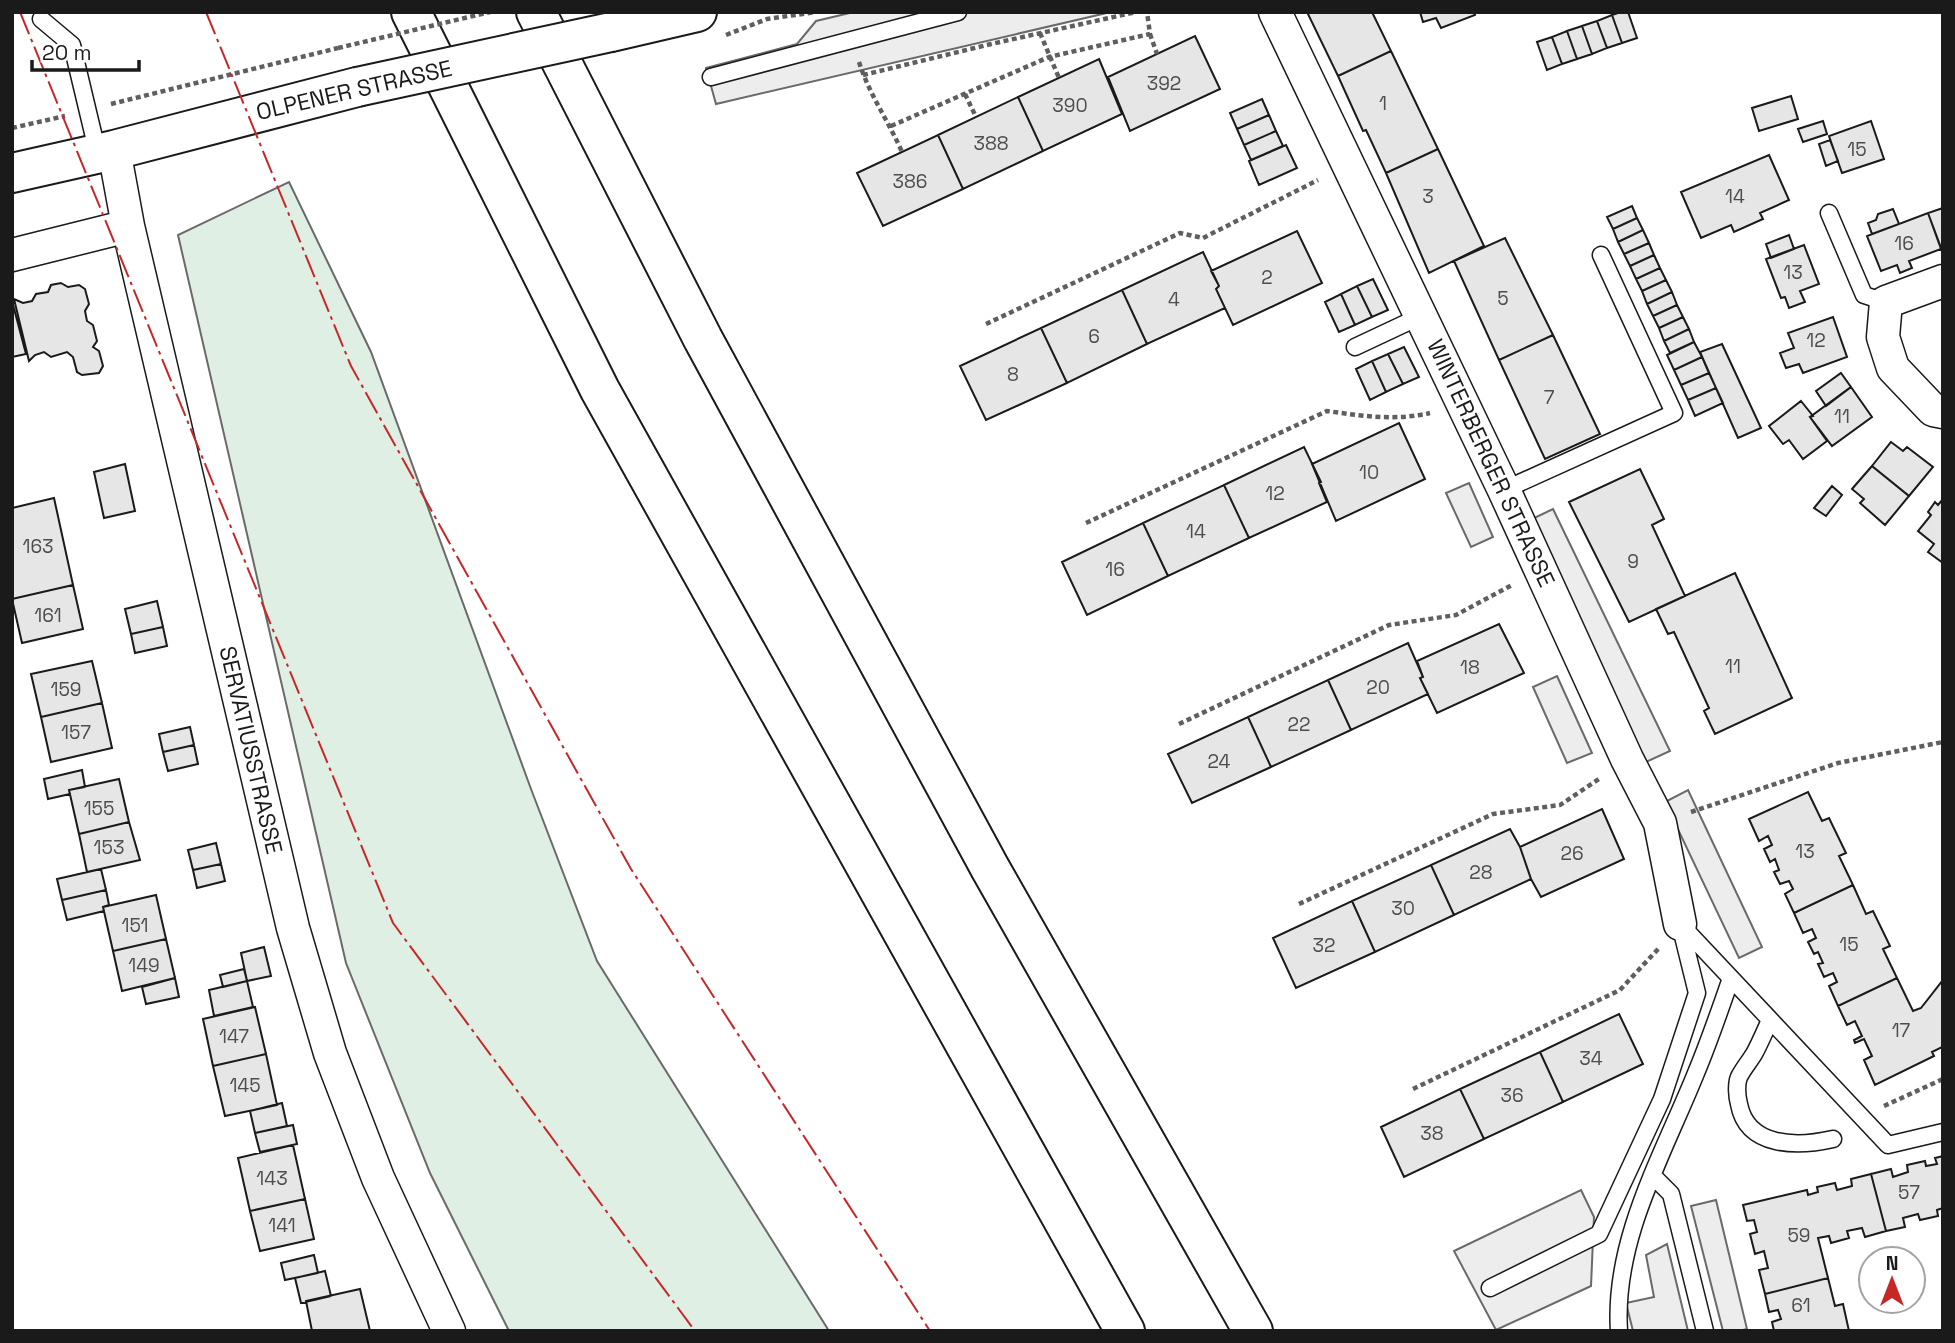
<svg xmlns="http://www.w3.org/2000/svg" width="1955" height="1343" viewBox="0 0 1955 1343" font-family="'Space Grotesk',sans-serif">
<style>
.green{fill:#e0efe3;stroke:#6a6a6a;stroke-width:2}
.parking{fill:#ededed;stroke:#6a6a6a;stroke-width:2}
.building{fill:#e6e6e6;stroke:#1a1a1a;stroke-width:2}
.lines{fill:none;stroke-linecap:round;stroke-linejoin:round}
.service-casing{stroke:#1a1a1a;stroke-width:19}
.minor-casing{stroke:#1a1a1a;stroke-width:35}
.primary-casing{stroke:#1a1a1a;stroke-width:42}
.motorway-casing{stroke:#1a1a1a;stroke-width:42}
.path{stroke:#5f5f5f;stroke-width:4.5;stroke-dasharray:5 3.5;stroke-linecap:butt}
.service{stroke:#fff;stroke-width:16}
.minor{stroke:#fff;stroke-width:32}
.primary{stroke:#fff;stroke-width:38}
.motorway{stroke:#fff;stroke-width:38}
.primary-bridge-casing{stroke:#1a1a1a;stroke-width:42;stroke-linecap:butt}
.path-bridge{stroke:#5f5f5f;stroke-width:4.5;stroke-dasharray:5 3.5;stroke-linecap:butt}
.primary-bridge{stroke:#fff;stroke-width:38}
.power{stroke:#c62828;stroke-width:2;stroke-dasharray:24 5 3.5 5;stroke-linecap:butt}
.labels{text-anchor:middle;stroke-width:5;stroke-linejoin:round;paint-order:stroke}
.number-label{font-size:19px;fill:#4d4d4d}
.street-label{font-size:23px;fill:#1a1a1a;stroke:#fff}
</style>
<rect width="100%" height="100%" fill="#fff"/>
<!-- green -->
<path class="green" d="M 289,182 L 371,352 L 531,789 L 597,961 L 829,1331 L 509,1331 L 430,1173 L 346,963 L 178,235 Z"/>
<!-- parking -->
<path class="parking" d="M 854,12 L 1111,12 L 716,104 L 706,68 L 797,44 L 816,21 Z
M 1469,483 L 1493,537 L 1471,547 L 1446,493 Z
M 1553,509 L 1670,751 L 1646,762 L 1530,520 Z
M 1557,676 L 1592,753 L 1567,763 L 1533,687 Z
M 1688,790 L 1762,947 L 1739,958 L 1665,802 Z
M 1581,1190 L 1594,1217 L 1591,1286 L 1496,1330 L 1454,1251 Z
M 1716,1200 L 1747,1329 L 1739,1331 L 1723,1331 L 1691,1206 Z
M 1667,1244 L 1688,1331 L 1633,1331 L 1626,1303 L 1654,1297 L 1646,1255 Z"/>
<!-- building -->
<path class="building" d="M 1307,12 L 1372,12 L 1391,51 L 1338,76 Z
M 1420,12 L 1474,12 L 1475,15 L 1441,28 L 1436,18 L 1423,22 Z
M 1621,12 L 1628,12 L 1637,38 L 1622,43 L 1612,15 Z
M 1612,15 L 1622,43 L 1607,48 L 1597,21 Z
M 1597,21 L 1607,48 L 1592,54 L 1582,26 Z
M 1582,26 L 1592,54 L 1577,59 L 1567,31 Z
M 1567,31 L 1577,59 L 1562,64 L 1552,37 Z
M 1195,36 L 1220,89 L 1130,131 L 1108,77 Z
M 1552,37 L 1562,64 L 1547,70 L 1537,42 Z
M 1391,51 L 1438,149 L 1386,173 L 1366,130 L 1363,131 L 1338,76 Z
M 1099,59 L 1122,114 L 1043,151 L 1018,97 Z
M 1791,96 L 1798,119 L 1759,131 L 1752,108 Z
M 1018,97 L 1043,151 L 963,189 L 938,135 Z
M 1262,99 L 1269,115 L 1237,129 L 1230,113 Z
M 1269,115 L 1276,131 L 1244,145 L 1237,129 Z
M 1823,121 L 1827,134 L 1803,142 L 1798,129 Z
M 1871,121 L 1884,159 L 1842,173 L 1829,136 Z
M 1276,131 L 1283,146 L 1251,160 L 1244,145 Z
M 938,135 L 963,189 L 883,226 L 857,173 Z
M 1830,140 L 1838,161 L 1826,166 L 1819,144 Z
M 1286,145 L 1297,168 L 1259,185 L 1249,161 Z
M 1438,149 L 1484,246 L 1429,273 L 1386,173 Z
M 1769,155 L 1789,200 L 1760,213 L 1763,219 L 1734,232 L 1731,225 L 1701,238 L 1681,192 Z
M 1632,206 L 1637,218 L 1613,229 L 1607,217 Z
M 1943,208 L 1943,253 L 1928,213 Z
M 1893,209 L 1899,224 L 1872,234 L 1868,223 L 1876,220 L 1878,214 Z
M 1928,213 L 1941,249 L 1909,261 L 1912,268 L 1900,273 L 1897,265 L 1881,271 L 1867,236 Z
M 1637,218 L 1643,230 L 1618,242 L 1613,229 Z
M 1643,230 L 1649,243 L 1624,254 L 1618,242 Z
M 1297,231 L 1322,283 L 1233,325 L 1216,289 L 1219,286 L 1211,271 Z
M 1789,235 L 1794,249 L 1771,258 L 1766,244 Z
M 1505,238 L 1553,335 L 1499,360 L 1454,261 Z
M 1649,243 L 1654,255 L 1630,266 L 1624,254 Z
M 1804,245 L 1819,284 L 1800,291 L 1805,302 L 1789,308 L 1785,297 L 1781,298 L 1766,259 Z
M 1203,252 L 1219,286 L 1216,289 L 1225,308 L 1147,344 L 1122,290 Z
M 1654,255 L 1660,268 L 1636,279 L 1630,266 Z
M 1660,268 L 1666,280 L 1642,291 L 1636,279 Z
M 1373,279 L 1388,310 L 1372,317 L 1357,286 Z
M 1666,280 L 1672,292 L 1647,304 L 1642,291 Z
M 61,283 L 68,287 L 79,285 L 85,289 L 89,304 L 85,311 L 87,321 L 93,325 L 97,341 L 93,347 L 99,351 L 103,366 L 99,373 L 82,375 L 77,372 L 73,357 L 67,352 L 51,357 L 44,352 L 35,355 L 29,361 L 14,299 L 23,303 L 32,301 L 36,294 L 48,292 L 51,285 Z
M 1357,286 L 1372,317 L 1355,325 L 1341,294 Z
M 1122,290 L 1147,344 L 1067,383 L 1041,328 Z
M 1672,292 L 1677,305 L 1653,316 L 1647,304 Z
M 1341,294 L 1355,325 L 1339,332 L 1325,302 Z
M 12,301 L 26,354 L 12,357 Z
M 1677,305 L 1683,317 L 1659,328 L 1653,316 Z
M 1683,317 L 1689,329 L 1664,341 L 1659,328 Z
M 1833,317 L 1847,357 L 1803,373 L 1799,364 L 1786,368 L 1780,353 L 1794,348 L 1788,333 Z
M 1041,328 L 1067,383 L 986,420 L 960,366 Z
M 1689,329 L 1694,342 L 1670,353 L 1664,341 Z
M 1553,335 L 1600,434 L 1545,459 L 1499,360 Z
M 1694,342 L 1702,357 L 1674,370 L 1667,355 Z
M 1722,344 L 1761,428 L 1738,438 L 1700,352 Z
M 1404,347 L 1419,377 L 1403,384 L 1388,354 Z
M 1388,354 L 1403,384 L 1386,392 L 1372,361 Z
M 1702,357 L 1709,373 L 1681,385 L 1674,370 Z
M 1372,361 L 1386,392 L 1370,400 L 1356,369 Z
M 1709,373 L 1716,388 L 1688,400 L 1681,385 Z
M 1841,373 L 1851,387 L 1826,406 L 1816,391 Z
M 1851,387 L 1872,417 L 1832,446 L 1810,417 Z
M 1716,388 L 1723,403 L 1695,416 L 1688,400 Z
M 1801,401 L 1813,416 L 1810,417 L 1827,441 L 1803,459 L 1789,440 L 1783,444 L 1769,426 Z
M 1399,423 L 1425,479 L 1336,521 L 1312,464 Z
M 1891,442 L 1903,451 L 1907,447 L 1933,467 L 1909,496 L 1872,466 Z
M 1304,447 L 1321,482 L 1319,483 L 1327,502 L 1249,538 L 1224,485 Z
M 125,464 L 135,511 L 104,518 L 94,472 Z
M 1872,466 L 1909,496 L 1885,525 L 1860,503 L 1864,499 L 1852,489 Z
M 1640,469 L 1664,519 L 1652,525 L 1685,596 L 1629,622 L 1569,502 Z
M 1224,485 L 1249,538 L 1168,576 L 1143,523 Z
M 1832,486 L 1842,495 L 1826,516 L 1814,508 Z
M 54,498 L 73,585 L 12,599 L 12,508 Z
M 1943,499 L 1943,563 L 1928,552 L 1934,544 L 1918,531 L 1931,515 L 1928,512 L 1935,502 L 1938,505 Z
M 1143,523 L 1168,576 L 1087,615 L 1062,562 Z
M 1735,573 L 1792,698 L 1715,734 L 1704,711 L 1709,708 L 1674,632 L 1668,634 L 1656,609 Z
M 73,585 L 83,629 L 22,643 L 12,599 Z
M 157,601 L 163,627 L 131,634 L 125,609 Z
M 1499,624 L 1524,673 L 1437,713 L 1420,678 L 1423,677 L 1417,661 Z
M 163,627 L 167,646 L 135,653 L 131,634 Z
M 1408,643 L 1423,677 L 1420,678 L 1428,694 L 1351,730 L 1328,680 Z
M 92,661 L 102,703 L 41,717 L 31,674 Z
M 1328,680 L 1351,730 L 1271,767 L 1248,717 Z
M 102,703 L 112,748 L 51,762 L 41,717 Z
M 1248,717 L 1271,767 L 1192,803 L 1168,754 Z
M 190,727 L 194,745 L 163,752 L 159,734 Z
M 194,745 L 198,764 L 168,771 L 163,752 Z
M 82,770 L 85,787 L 69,790 L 70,794 L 48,799 L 44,779 Z
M 119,779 L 129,822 L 79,834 L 69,790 Z
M 1808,792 L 1822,821 L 1829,818 L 1846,853 L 1839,856 L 1853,885 L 1794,913 L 1785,894 L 1793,889 L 1789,881 L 1780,884 L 1774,872 L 1779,870 L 1775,859 L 1770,862 L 1764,849 L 1772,845 L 1768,836 L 1759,841 L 1749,819 Z
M 1602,809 L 1624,859 L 1541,897 L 1531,879 L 1520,847 Z
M 129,822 L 140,860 L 87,872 L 79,834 Z
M 1510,829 L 1520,847 L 1531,879 L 1454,915 L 1431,865 Z
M 216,843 L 221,864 L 193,870 L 188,850 Z
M 221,864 L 225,881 L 197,888 L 193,870 Z
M 1431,865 L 1454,915 L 1375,952 L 1352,901 Z
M 101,869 L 106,890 L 62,900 L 57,879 Z
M 1853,885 L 1866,914 L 1873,911 L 1890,946 L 1883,949 L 1897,978 L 1838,1006 L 1829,986 L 1837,982 L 1833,973 L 1824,977 L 1818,964 L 1823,963 L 1818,952 L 1814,954 L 1808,942 L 1816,938 L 1812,929 L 1803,933 L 1794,913 Z
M 106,890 L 109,905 L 103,907 L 104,911 L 67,920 L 62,900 Z
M 156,895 L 166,939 L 113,951 L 103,907 Z
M 1352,901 L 1375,952 L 1296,988 L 1273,938 Z
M 166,939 L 175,978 L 122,991 L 113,951 Z
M 264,947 L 271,976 L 247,981 L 241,953 Z
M 244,969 L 247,981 L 223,987 L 220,975 Z
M 175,978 L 179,997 L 146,1004 L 142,987 Z
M 1897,978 L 1913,1011 L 1921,1008 L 1943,980 L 1943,1049 L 1942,1047 L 1932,1052 L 1934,1056 L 1875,1085 L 1864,1060 L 1872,1056 L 1864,1039 L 1855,1043 L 1854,1040 L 1862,1036 L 1855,1021 L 1847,1025 L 1838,1006 Z
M 247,981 L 253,1007 L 214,1016 L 209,990 Z
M 255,1007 L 266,1054 L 213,1066 L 203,1019 Z
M 1619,1014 L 1643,1064 L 1563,1102 L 1540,1052 Z
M 1540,1052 L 1563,1102 L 1484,1139 L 1460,1089 Z
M 266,1054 L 277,1105 L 225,1116 L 213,1066 Z
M 1460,1089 L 1484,1139 L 1404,1177 L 1381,1127 Z
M 282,1103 L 287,1126 L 255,1133 L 250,1111 Z
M 293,1125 L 297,1144 L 260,1152 L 255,1133 Z
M 293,1145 L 305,1199 L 250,1211 L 238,1158 Z
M 1943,1156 L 1943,1208 L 1937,1210 L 1938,1216 L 1920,1220 L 1918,1214 L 1903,1218 L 1905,1227 L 1886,1231 L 1871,1174 L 1891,1169 L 1893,1177 L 1908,1172 L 1907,1165 L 1925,1161 L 1926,1166 L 1937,1164 L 1935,1158 Z
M 1871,1174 L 1886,1231 L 1865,1237 L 1862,1228 L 1847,1231 L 1849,1238 L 1831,1243 L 1829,1236 L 1818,1238 L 1828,1278 L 1765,1294 L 1759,1270 L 1768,1268 L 1764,1251 L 1755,1254 L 1750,1234 L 1757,1232 L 1754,1220 L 1747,1221 L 1743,1205 L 1807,1190 L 1808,1195 L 1818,1192 L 1817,1187 L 1835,1183 L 1837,1190 L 1852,1186 L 1851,1179 Z
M 305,1199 L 314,1239 L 260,1251 L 250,1211 Z
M 314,1255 L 318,1273 L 285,1280 L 281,1263 Z
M 325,1271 L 331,1296 L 301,1303 L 295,1278 Z
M 1828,1278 L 1835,1306 L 1843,1304 L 1849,1331 L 1774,1331 L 1772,1322 L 1781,1319 L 1778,1310 L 1769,1312 L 1765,1294 Z
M 360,1289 L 370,1331 L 312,1331 L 306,1301 Z"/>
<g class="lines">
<defs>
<path id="service" d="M 41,19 L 72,45 L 98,154
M 711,77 L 958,12
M 1829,213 L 1864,295 L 1886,302
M 1355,347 L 1421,316
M 1504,490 L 1674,413 L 1601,255
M 1681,925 L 1888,1145 L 1943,1132
M 1770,1020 C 1765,1031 1760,1043 1754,1054 C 1749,1062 1743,1069 1739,1077 C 1736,1084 1737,1097 1739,1104 C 1747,1148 1798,1147 1833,1139
M 1652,1175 L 1671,1194 L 1705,1331
M 1490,1288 L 1599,1234 L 1662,1099 L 1697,993 L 1680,924
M 1619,1331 C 1613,1240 1663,1155 1696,1073 C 1709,1042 1720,1010 1731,978"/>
<path id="minor" d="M 1275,12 L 1504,490 L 1627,759 L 1660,823 L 1680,924
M 114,150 L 128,226 L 293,928 L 330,1053 L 378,1178 L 449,1331
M 12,255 L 128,226
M 1943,281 L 1886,302 L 1883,337 L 1893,368 L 1933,410 L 1943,412"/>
<path id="primary" d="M 611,32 L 697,12
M 12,173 L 114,150 L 357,87"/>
<path id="motorway" d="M 411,12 L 600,390 L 1125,1331
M 536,12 L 703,339 L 990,868 L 1253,1331"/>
</defs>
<!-- service casing -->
<use href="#service" class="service-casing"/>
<!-- minor casing -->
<use href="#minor" class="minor-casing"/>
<!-- primary casing -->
<use href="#primary" class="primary-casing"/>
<!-- motorway casing -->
<use href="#motorway" class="motorway-casing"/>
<!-- path -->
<path class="path" d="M 1040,33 L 1059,78
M 1150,34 L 1157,54
M 726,35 L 767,19 L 816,12
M 859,62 C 869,94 889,122 902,152
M 863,75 L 991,44 L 1136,12
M 965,94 L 976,117
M 111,104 L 338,48
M 891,126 L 1049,57 L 1150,34 L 1147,12
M 12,128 L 65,116
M 986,324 L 1180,233 L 1203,238 L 1318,180
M 1086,523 L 1327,411 C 1362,416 1395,421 1430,413
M 1179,724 L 1389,625 L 1456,615 L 1512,585
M 1691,812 L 1838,763 L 1943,742
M 1299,904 L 1493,814 L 1560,805 L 1599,779
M 1413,1089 L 1620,990 L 1659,948
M 1884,1106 L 1943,1079"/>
<!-- service -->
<use href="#service" class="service"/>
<!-- minor -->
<use href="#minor" class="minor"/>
<!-- primary -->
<use href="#primary" class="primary"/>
<!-- motorway -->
<use href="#motorway" class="motorway"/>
<defs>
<path id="primary-bridge" d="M 357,87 L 611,32"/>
</defs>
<!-- primary-bridge casing -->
<use href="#primary-bridge" class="primary-bridge-casing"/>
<!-- path-bridge -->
<path class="path-bridge" d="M 338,48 L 490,12"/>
<!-- primary-bridge -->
<use href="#primary-bridge" class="primary-bridge"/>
<!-- power -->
<path class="power" d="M 20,12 L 393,923 L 695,1331
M 206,12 L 351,366 L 631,869 L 930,1331"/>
</g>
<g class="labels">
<!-- number labels -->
<g class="number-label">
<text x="1164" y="90">392</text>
<text x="1383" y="110">1</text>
<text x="1070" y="112">390</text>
<text x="991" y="150">388</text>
<text x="1857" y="156">15</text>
<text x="910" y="188">386</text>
<text x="1428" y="203">3</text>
<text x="1735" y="203">14</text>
<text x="1904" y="250">16</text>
<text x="1793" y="279">13</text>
<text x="1267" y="284">2</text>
<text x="1503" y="305">5</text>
<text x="1174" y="306">4</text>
<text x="1094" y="343">6</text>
<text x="1816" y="347">12</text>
<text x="1013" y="381">8</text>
<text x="1549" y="404">7</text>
<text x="1842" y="423">11</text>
<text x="1369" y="479">10</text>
<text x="1275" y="500">12</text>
<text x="1196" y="538">14</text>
<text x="38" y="553">163</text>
<text x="1633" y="568">9</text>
<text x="1115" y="576">16</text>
<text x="48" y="622">161</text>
<text x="1733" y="673">11</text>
<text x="1470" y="674">18</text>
<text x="1378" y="694">20</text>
<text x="66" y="696">159</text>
<text x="1299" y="731">22</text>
<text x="76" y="739">157</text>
<text x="1219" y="768">24</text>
<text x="99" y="815">155</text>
<text x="109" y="854">153</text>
<text x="1805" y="858">13</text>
<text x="1572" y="860">26</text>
<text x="1481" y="879">28</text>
<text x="1403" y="915">30</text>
<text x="135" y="932">151</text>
<text x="1849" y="951">15</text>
<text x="1324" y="952">32</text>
<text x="144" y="972">149</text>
<text x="1901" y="1037">17</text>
<text x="234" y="1043">147</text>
<text x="1591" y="1065">34</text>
<text x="245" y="1092">145</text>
<text x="1512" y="1102">36</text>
<text x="1432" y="1140">38</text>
<text x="272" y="1185">143</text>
<text x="1909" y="1199">57</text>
<text x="282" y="1232">141</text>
<text x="1799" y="1242">59</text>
<text x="1801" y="1312">61</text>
</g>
<!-- street labels -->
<g class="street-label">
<text transform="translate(354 90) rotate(-13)" y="8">OLPENER STRASSE</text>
<text transform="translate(1491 463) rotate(65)" y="8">WINTERBERGER STRASSE</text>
<text transform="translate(251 750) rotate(77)" y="8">SERVATIUSSTRASSE</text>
</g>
</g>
<!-- border -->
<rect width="1955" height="1343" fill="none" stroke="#1a1a1a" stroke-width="28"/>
<!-- north arrow -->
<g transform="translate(1892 1280)"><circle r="33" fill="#ffffff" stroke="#a3a3a3" stroke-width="2"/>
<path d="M0-5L12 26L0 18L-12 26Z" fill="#c62828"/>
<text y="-10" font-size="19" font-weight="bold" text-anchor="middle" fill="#1a1a1a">N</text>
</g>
<!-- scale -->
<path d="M32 60v10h107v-10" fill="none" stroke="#1a1a1a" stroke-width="3.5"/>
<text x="42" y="60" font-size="21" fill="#1a1a1a" stroke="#ffffff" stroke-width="5" paint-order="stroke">20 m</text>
</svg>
